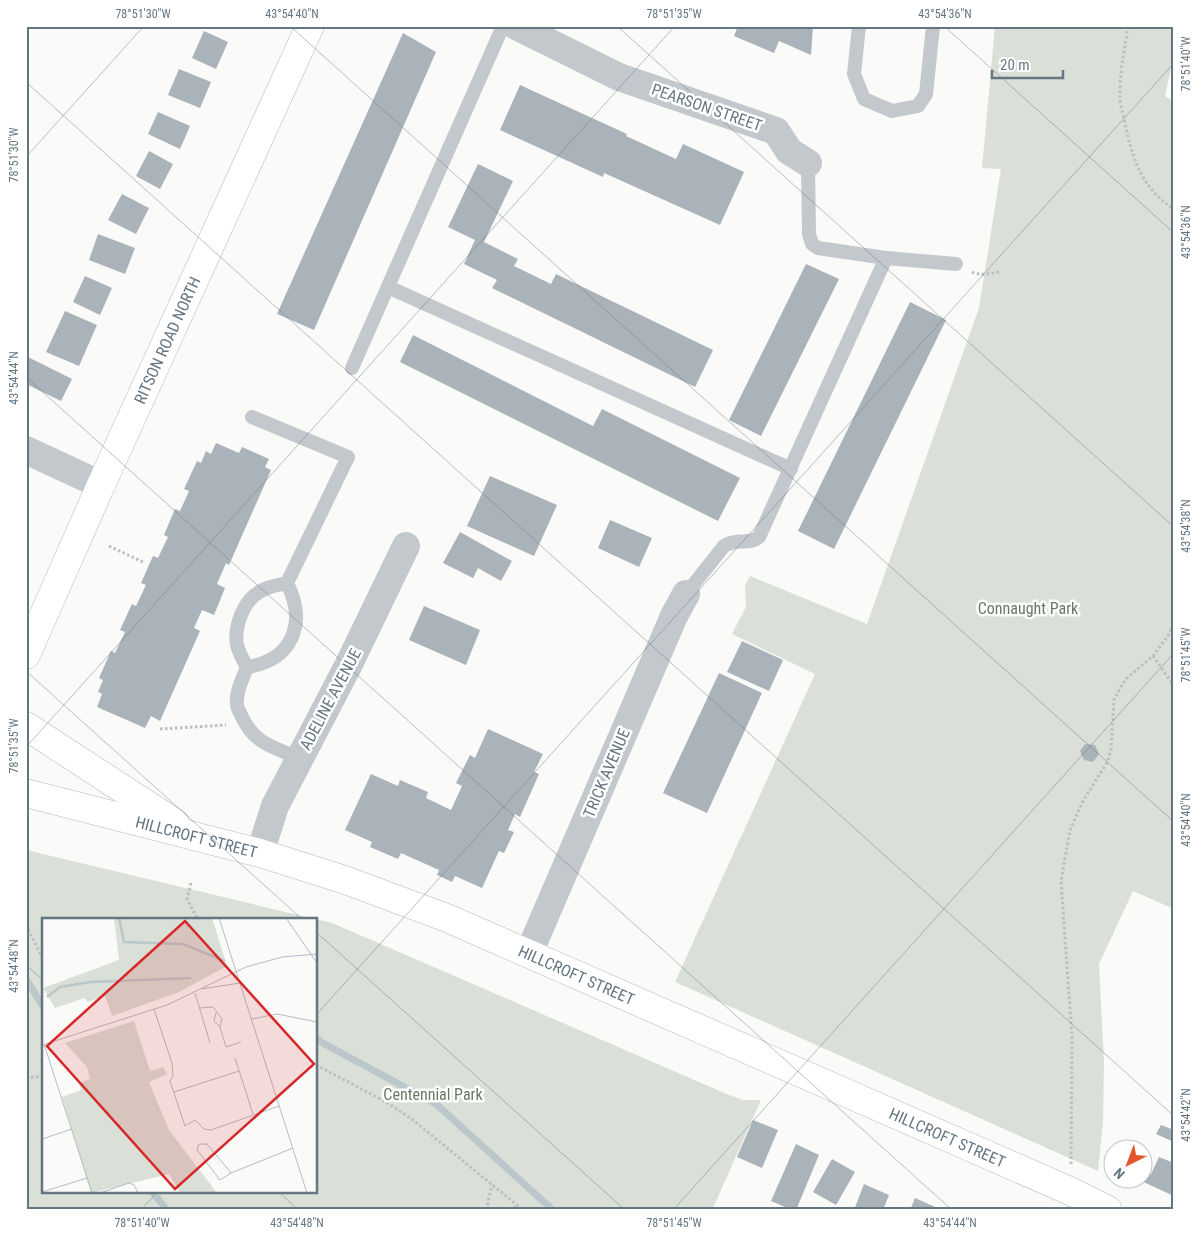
<svg xmlns="http://www.w3.org/2000/svg" width="1200" height="1236" viewBox="0 0 1200 1236" font-family="'Roboto Condensed',sans-serif">
<style>
.green{fill:#dadfd7;fill-rule:evenodd}
.lines{fill:none;stroke-linecap:round;stroke-linejoin:round}
.stream{stroke:#bbc7cb;stroke-width:7}
.building{fill:#aab3b9}
.secondary-casing{stroke:#b3babf;stroke-width:29}
.path{stroke:#bbbfc2;stroke-width:3;stroke-dasharray:2.5 2.5;stroke-linecap:butt}
.lane{stroke:#c3c8cc;stroke-width:14}
.street{stroke:#c3c8cc;stroke-width:28}
.secondary{stroke:#fff;stroke-width:28}
.ticks{fill:none;stroke:#657683;stroke-width:1;stroke-opacity:0.45}
.labels{text-anchor:middle;stroke-width:5;stroke-linejoin:round;paint-order:stroke}
.street-label{font-size:16px;fill:#657683;stroke:#fff}
.park-label{font-size:16px;fill:#687a64;stroke:#fff}
.inset-river{fill:none;stroke:#bbc7cb;stroke-width:2.5}
.inset-road{fill:none;stroke:#b5bdc2;stroke-width:1}
.view{fill:#d62828;fill-opacity:0.15;stroke:#d62828;stroke-width:2.5}
.inset-edge{fill:none;stroke:#657683;stroke-width:2.5}
.neatline{fill:none;stroke:#657683;stroke-width:2}
.ticks-label{font-size:12px;text-anchor:middle;fill:#657683}
</style>
<rect width="100%" height="100%" fill="#fafaf8"/>
<!-- green -->
<path class="green" d="M 995,26 L 1174,26 L 1174,55 L 1165,96 L 1174,102 L 1174,909 L 1133,891 L 1099,964 L 1104,1062 L 1103,1122 L 1098,1171 L 675,982 L 815,674 L 732,634 L 746,607 L 745,585 L 750,576 L 867,624 L 979,308 L 1001,169 L 982,168 Z
M 26,850 L 332,923 L 729,1095 L 743,1100 L 761,1100 L 712,1210 L 26,1210 ZM 44,920 L 316,920 L 316,1192 L 44,1192 Z"/>
<g class="lines">
<!-- stream -->
<path class="stream" d="M 26,979 L 44,1008
M 316,1037 L 321,1042 L 436,1104 L 553,1210
M 152,1192 L 167,1210"/>
</g>
<!-- building -->
<path class="building" d="M 738,26 L 813,26 L 811,55 L 779,41 L 774,53 L 734,36 Z
M 204,31 L 228,42 L 216,69 L 192,58 Z
M 403,33 L 436,52 L 314,330 L 277,314 Z
M 179,69 L 211,82 L 200,108 L 168,95 Z
M 520,85 L 627,134 L 626,136 L 676,159 L 683,144 L 744,172 L 720,225 L 604,173 L 603,177 L 500,130 Z
M 158,112 L 190,126 L 180,149 L 148,134 Z
M 149,151 L 173,164 L 160,189 L 136,176 Z
M 478,164 L 513,181 L 484,242 L 518,259 L 514,266 L 551,284 L 556,274 L 713,350 L 695,387 L 492,288 L 497,280 L 464,264 L 475,240 L 448,227 Z
M 122,194 L 149,208 L 136,234 L 108,220 Z
M 98,234 L 135,248 L 125,274 L 89,260 Z
M 806,264 L 839,279 L 761,436 L 729,420 Z
M 85,276 L 112,288 L 100,315 L 73,302 Z
M 910,302 L 946,320 L 834,549 L 798,531 Z
M 65,311 L 97,325 L 79,366 L 46,352 Z
M 413,335 L 593,426 L 602,409 L 740,478 L 718,521 L 400,362 Z
M 26,356 L 72,379 L 61,401 L 26,384 Z
M 216,443 L 239,453 L 242,447 L 269,459 L 265,467 L 271,470 L 229,565 L 226,563 L 217,584 L 225,588 L 214,615 L 202,610 L 194,628 L 200,631 L 160,721 L 151,716 L 145,728 L 97,707 L 102,694 L 98,692 L 103,680 L 99,678 L 111,651 L 115,653 L 125,632 L 120,630 L 132,604 L 136,606 L 146,585 L 141,583 L 153,556 L 158,558 L 168,537 L 164,535 L 175,509 L 180,511 L 189,491 L 184,489 L 197,461 L 201,463 L 206,451 L 211,454 Z
M 490,476 L 557,505 L 534,556 L 467,526 Z
M 610,520 L 652,538 L 639,567 L 598,548 Z
M 460,532 L 512,561 L 501,581 L 478,568 L 473,578 L 443,563 Z
M 424,606 L 480,630 L 466,665 L 409,640 Z
M 742,641 L 783,660 L 769,691 L 727,672 Z
M 719,673 L 762,693 L 707,813 L 663,793 Z
M 488,729 L 543,754 L 534,772 L 539,774 L 520,817 L 515,814 L 508,830 L 514,832 L 504,853 L 499,851 L 482,888 L 455,876 L 452,882 L 437,875 L 439,870 L 401,853 L 398,859 L 370,847 L 372,842 L 345,830 L 371,774 L 398,786 L 400,780 L 428,792 L 426,798 L 451,810 L 462,786 L 456,783 L 470,755 L 475,758 Z
M 1085,744 L 1095,745 L 1099,754 L 1093,762 L 1084,760 L 1080,751 Z
M 753,1120 L 778,1130 L 762,1168 L 737,1157 Z
M 1161,1125 L 1174,1130 L 1174,1142 L 1156,1134 Z
M 796,1144 L 819,1155 L 796,1210 L 792,1210 L 771,1201 Z
M 1159,1157 L 1174,1163 L 1174,1196 L 1139,1180 L 1142,1178 L 1142,1172 L 1151,1174 Z
M 832,1159 L 855,1172 L 836,1205 L 813,1192 Z
M 864,1184 L 889,1195 L 883,1210 L 854,1210 Z
M 915,1198 L 942,1210 L 910,1210 Z"/>
<g class="lines">
<defs>
<g id="secondary">
<path id="s1" d="M 26,655 L 101,485 L 310,26"/>
<path d="M 26,726 L 175,823"/>
<path id="s2" d="M 26,793 L 260,853 L 345,880 L 447,918 L 1070,1191 L 1108,1210"/>
</g>
</defs>
<!-- secondary casing -->
<use href="#secondary" class="secondary-casing"/>
<!-- path -->
<path class="path" d="M 1128,26 C 1125,48 1120,69 1120,91 C 1119,100 1122,109 1124,118 C 1131,154 1140,188 1174,209
M 972,272 C 981,276 991,274 1001,271
M 109,546 L 145,563
M 1153,656 L 1174,686
M 160,729 L 226,725
M 191,883 L 187,899 L 198,920
M 26,925 L 44,961
M 316,1065 L 386,1102 L 413,1120 L 523,1210
M 26,1078 L 44,1076
M 1071,1164 L 1072,1037 L 1061,881 L 1070,830 L 1083,801 L 1108,761 L 1111,749 L 1114,700 L 1122,685 L 1128,677 L 1153,656 L 1168,636 L 1174,623
M 157,1192 L 166,1210
M 486,1210 L 492,1185
M 509,1210 L 518,1206"/>
<!-- lane -->
<path class="lane" d="M 859,26 L 854,74 L 864,99 L 892,111 L 918,106 L 926,94 L 933,26
M 886,258 L 956,264
M 388,287 L 791,469
M 352,368 L 503,26
M 252,417 L 348,457 L 287,583
M 287,583 C 307,623 293,660 247,667 C 243,660 239,653 237,645 C 234,627 243,600 261,591 C 269,586 278,585 287,583 Z
M 686,594 L 724,546 C 739,537 748,546 759,537 L 886,258 L 818,248 L 812,244 L 809,234 L 808,163
M 247,667 C 243,678 235,693 237,705 C 237,708 240,712 241,715 C 254,744 273,747 299,758"/>
<!-- street -->
<path class="street" d="M 516,26 L 619,77 L 776,131 L 789,151 L 808,163
M 26,450 L 101,485
M 260,853 L 275,806 L 349,664 L 406,546
M 529,953 L 674,616 L 686,594"/>
<!-- secondary -->
<use href="#secondary" class="secondary"/>
</g>
<!-- ticks -->
<path class="ticks" d="M 290,26 L 1174,822M 617,26 L 1174,527M 944,26 L 1174,233M 26,82 L 1174,1116M 26,157 L 144,26M 26,377 L 952,1210M 26,671 L 303,920M 26,747 L 675,26M 316,932 L 625,1210M 26,965 L 44,981M 316,1015 L 1174,63M 279,1192 L 298,1210M 141,1210 L 157,1192M 673,1210 L 1174,653"/>
<g class="labels">
<!-- street labels -->
<g class="street-label">
<text transform="translate(707 107) rotate(19)" y="6">PEARSON STREET</text>
<text dy="6" stroke="none"><textPath href="#s1" startOffset="345">RITSON ROAD NORTH</textPath></text>
<text transform="translate(330 699) rotate(-62)" y="6">ADELINE AVENUE</text>
<text transform="translate(606 773) rotate(-67)" y="6">TRICK AVENUE</text>
<text dy="6" stroke="none"><textPath href="#s2" startOffset="176">HILLCROFT STREET</textPath></text>
<text dy="6" stroke="none"><textPath href="#s2" startOffset="581">HILLCROFT STREET</textPath></text>
<text dy="6" stroke="none"><textPath href="#s2" startOffset="986">HILLCROFT STREET</textPath></text>
</g>
<!-- park labels -->
<g class="park-label">
<text x="1028" y="614">Connaught Park</text>
<text x="433" y="1100">Centennial Park</text>
</g>
</g>
<!-- overview -->
<g transform="translate(42 918)">
<rect width="275" height="275" fill="#fafaf8"/>
<path d="M 72,0 L 170,0 L 185,48 L 137,74 L 70,98 L 63,78 L 45,84 L 43,80 L 13,90 L 1,70 L 77,42 ZM 92,103 L 108,153 L 121,149 L 125,156 L 107,164 L 127,212 L 175,275 L 138,275 L 127,256 L 49,275 L 20,179 L 39,172 L 37,165 L 48,161 L 45,149 L 23,125 Z" fill="#dadfd7"/>
<path class="inset-river" d="M 77,0 L 82,24 L 141,26 L 183,43M 5,79 L 18,69 L 48,64 L 149,60"/>
<path class="inset-road" d="M 177,0 L 265,275M 244,0 L 275,45M 160,71 L 198,65M 153,75 L 168,125M 158,90 L 171,89 L 180,101 L 178,109 L 172,103 L 174,95M 112,91 L 130,145 L 131,158 L 128,163 L 143,208 L 153,202 L 162,211 L 169,212 L 237,188M 210,101 L 235,96 L 275,104M 178,109 L 184,129 L 199,124M 2,126 L 50,275M 0,127 L 125,87 L 204,49 L 240,39 L 275,36M 193,140 L 211,196M 132,174 L 197,153M 0,221 L 30,211M 189,255 L 178,262 L 155,232 L 157,226 L 165,226 L 189,255 L 251,230M 0,274 L 45,260M 58,275 L 87,265 L 92,267 L 96,275"/>
<path class="view" d="M 143,3 L 272,146 L 133,271 L 5,128 Z"/>
<rect width="275" height="275" class="inset-edge"/>
</g>
<!-- border -->
<rect width="1200" height="1236" fill="none" stroke="#ffffff" stroke-width="55"/>
<!-- north arrow -->
<g transform="translate(1128 1164) rotate(222)"><circle r="24" fill="#ffffff" stroke="#c1c8cd"/>
<path d="M0-4L9 19L0 12L-9 19Z" fill="#e4572e"/>
<text y="-8" font-size="14" font-weight="bold" text-anchor="middle" fill="#657683">N</text>
</g>
<!-- scale -->
<path d="M992 70v8h71v-8" fill="none" stroke="#657683" stroke-width="2.5"/>
<text x="1000" y="70" font-size="15" fill="#657683" stroke="#ffffff" stroke-width="4" paint-order="stroke">20 m</text>
<rect x="28" y="28" width="1144" height="1180" class="neatline"/>
<g class="ticks-label">
<text x="143" y="18">78°51'30"W</text>
<text x="292" y="18">43°54'40"N</text>
<text x="674" y="18">78°51'35"W</text>
<text x="945" y="18">43°54'36"N</text>
<text transform="translate(1186 64) rotate(-90)" y="4">78°51'40"W</text>
<text transform="translate(14 155) rotate(-90)" y="4">78°51'30"W</text>
<text transform="translate(1186 232) rotate(-90)" y="4">43°54'36"N</text>
<text transform="translate(14 378) rotate(-90)" y="4">43°54'44"N</text>
<text transform="translate(1186 526) rotate(-90)" y="4">43°54'38"N</text>
<text transform="translate(1186 655) rotate(-90)" y="4">78°51'45"W</text>
<text transform="translate(14 746) rotate(-90)" y="4">78°51'35"W</text>
<text transform="translate(1186 820) rotate(-90)" y="4">43°54'40"N</text>
<text transform="translate(14 966) rotate(-90)" y="4">43°54'48"N</text>
<text transform="translate(1186 1115) rotate(-90)" y="4">43°54'42"N</text>
<text x="142" y="1227">78°51'40"W</text>
<text x="297" y="1227">43°54'48"N</text>
<text x="674" y="1227">78°51'45"W</text>
<text x="950" y="1227">43°54'44"N</text>
</g>
</svg>
